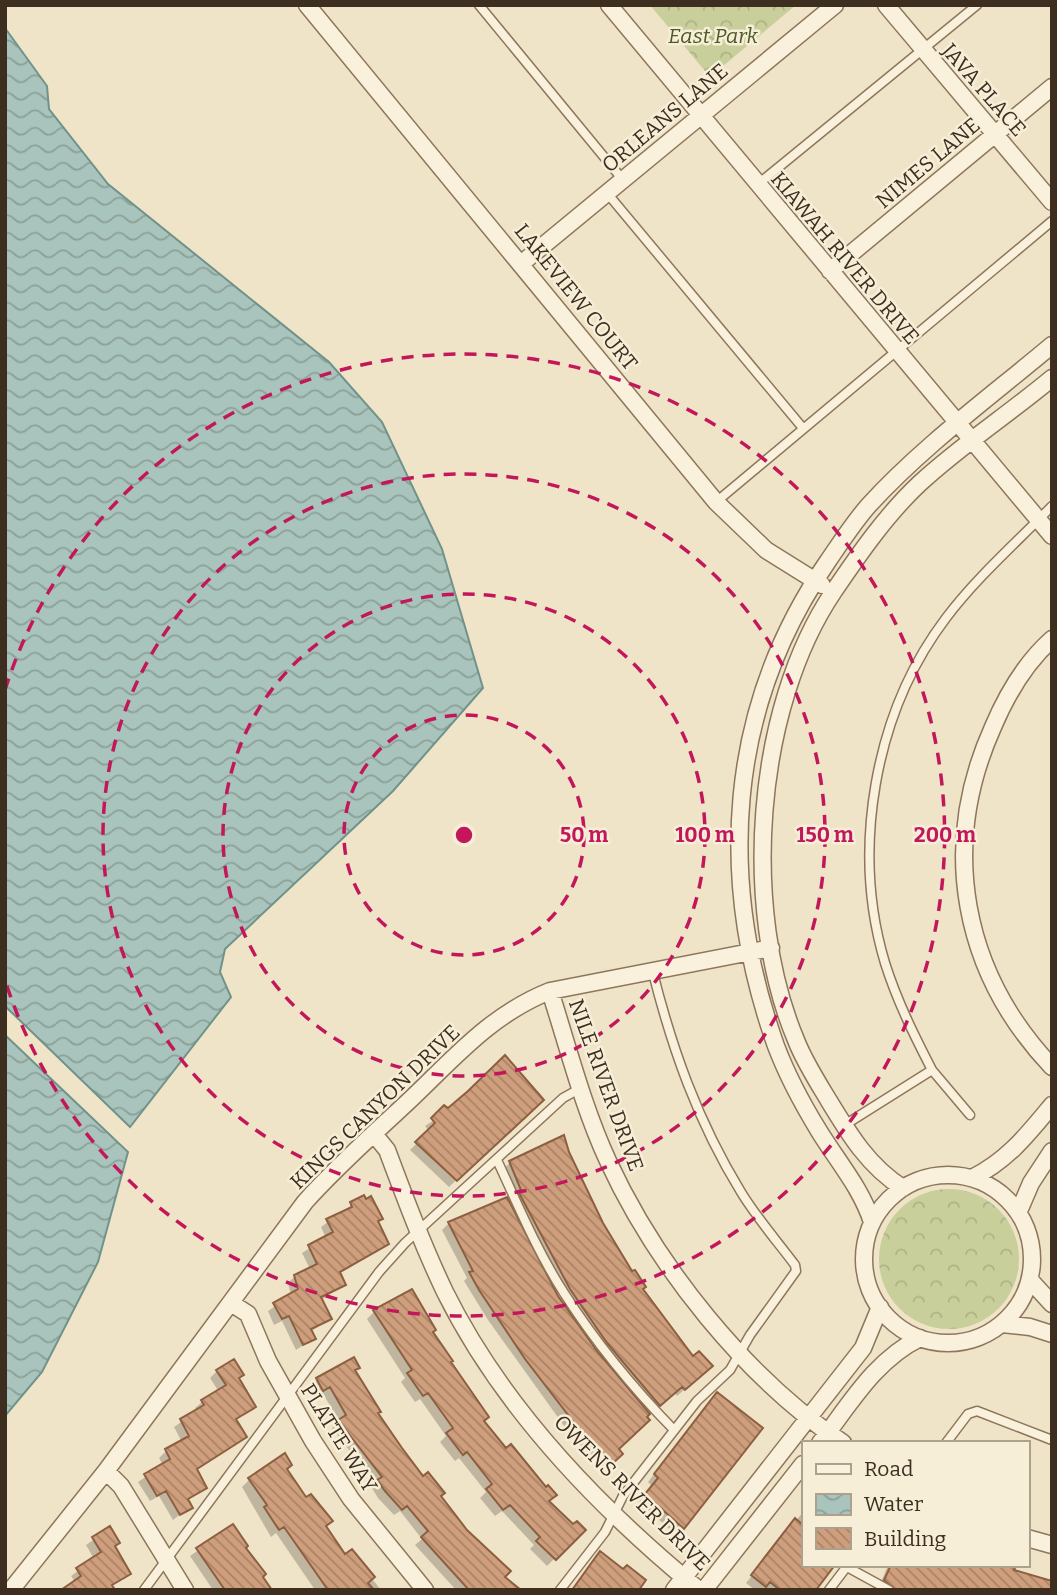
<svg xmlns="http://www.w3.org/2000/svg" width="1057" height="1595" viewBox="0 0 1057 1595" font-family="Bitter,serif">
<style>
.park{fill:url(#park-crowns)}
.water{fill:url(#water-waves);stroke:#6f938a;stroke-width:2}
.shadow{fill:#0003}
.building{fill:url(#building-back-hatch);stroke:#8d5f41;stroke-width:2}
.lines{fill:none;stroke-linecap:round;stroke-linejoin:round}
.service-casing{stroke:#8d765c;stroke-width:11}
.minor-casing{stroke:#8d765c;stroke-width:19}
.service{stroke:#faf1dc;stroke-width:8}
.minor{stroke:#faf1dc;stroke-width:16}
.ring{fill:none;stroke:#c2185b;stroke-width:3.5;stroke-dasharray:12 9}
.labels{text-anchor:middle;stroke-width:5;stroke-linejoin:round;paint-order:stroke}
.park-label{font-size:21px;font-style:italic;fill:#4d5a26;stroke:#f7eed8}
.street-label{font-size:21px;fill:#3d2e20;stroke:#f7eed8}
.centre{fill:#c2185b;stroke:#f7eed8;stroke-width:3.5}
.ring-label{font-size:21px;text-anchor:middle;font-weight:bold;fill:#c2185b;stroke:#f7eed8;stroke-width:5;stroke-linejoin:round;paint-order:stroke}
</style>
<defs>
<pattern id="park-crowns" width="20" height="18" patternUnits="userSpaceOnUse" patternTransform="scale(1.75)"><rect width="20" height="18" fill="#c9cf9b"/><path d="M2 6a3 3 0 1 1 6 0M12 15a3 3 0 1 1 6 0" fill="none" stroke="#aeb285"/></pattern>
<pattern id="water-waves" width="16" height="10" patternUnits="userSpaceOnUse" patternTransform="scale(1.75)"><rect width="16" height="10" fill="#a9c4bc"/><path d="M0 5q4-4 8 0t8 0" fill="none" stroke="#8ba098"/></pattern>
<pattern id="building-back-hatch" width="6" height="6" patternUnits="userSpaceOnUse" patternTransform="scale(1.75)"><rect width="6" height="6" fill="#cf9f7d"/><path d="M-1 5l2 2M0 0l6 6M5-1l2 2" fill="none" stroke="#a98266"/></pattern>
</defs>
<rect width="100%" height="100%" fill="#f0e4c8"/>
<!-- park -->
<path class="park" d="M 650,5 L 796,5 L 710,77 Z
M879 1259a70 70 0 1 1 140 0a70 70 0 1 1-140 0Z"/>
<!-- water -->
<path class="water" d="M 5,28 L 47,86 L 49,109 L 108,184 L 329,362 L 382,422 L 442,549 L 483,688 L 393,791 L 225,949 L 220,972 L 231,997 L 130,1127 L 5,1006 Z
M 5,1035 L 128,1152 L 98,1262 L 42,1372 L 5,1416 Z"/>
<!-- shadow -->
<path class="shadow" d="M 541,1100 L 449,1187 L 410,1150 L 429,1131 L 425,1126 L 449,1110 Z
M 567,1152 L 602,1224 L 641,1290 L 704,1373 L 677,1396 L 674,1392 L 652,1411 L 544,1265 L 503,1169 L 510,1163 Z
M 363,1197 L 380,1219 L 376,1223 L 387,1244 L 339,1274 L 344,1285 L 321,1300 L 330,1319 L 310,1332 L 313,1339 L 296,1350 L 282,1321 L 274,1325 L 268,1311 L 291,1295 L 288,1283 L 295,1276 L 310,1269 L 302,1253 L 326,1238 L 321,1227 Z
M 449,1223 L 621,1454 L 604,1469 L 572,1437 L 488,1320 L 464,1281 L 467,1278 L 442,1230 Z
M 374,1312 L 431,1332 L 483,1421 L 547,1502 L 573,1527 L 583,1530 L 547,1566 L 530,1549 L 534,1545 L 502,1511 L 495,1516 L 480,1498 L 486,1492 L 459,1458 L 455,1461 L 440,1442 L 446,1436 L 420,1399 L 415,1402 L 401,1382 L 405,1378 L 367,1319 Z
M 217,1371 L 238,1379 L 254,1406 L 235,1421 L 244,1437 L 195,1471 L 205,1488 L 187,1501 L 190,1507 L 173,1520 L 159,1496 L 150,1501 L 138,1482 L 163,1465 L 159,1458 L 166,1451 L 182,1442 L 174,1427 L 197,1411 L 195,1408 L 202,1402 L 219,1392 L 210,1378 Z
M 354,1371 L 376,1413 L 401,1449 L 503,1577 L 518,1590 L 456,1590 L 415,1545 L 422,1539 L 400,1511 L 394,1515 L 378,1498 L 372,1488 L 376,1485 L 332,1428 L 339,1421 L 322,1392 L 316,1396 L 310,1387 L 317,1380 Z
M 710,1401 L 761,1428 L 676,1535 L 639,1502 L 652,1486 L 648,1482 Z
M 285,1469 L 345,1556 L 351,1552 L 381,1590 L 315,1590 L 276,1533 L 271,1537 L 242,1487 L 249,1480 Z
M 803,1512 L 803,1565 L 815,1590 L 755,1590 L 746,1583 Z
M 232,1526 L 271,1590 L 213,1590 L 190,1556 Z
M 109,1529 L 113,1547 L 129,1573 L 111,1587 L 75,1582 L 71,1576 L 94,1559 L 86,1545 Z
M 888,1565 L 1004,1565 L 1052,1590 L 883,1590 L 879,1587 Z"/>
<!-- building -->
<path class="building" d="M 505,1055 L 544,1100 L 457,1181 L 415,1142 L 435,1123 L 431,1118 L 444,1105 L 448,1108 L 468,1091 Z
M 564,1135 L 569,1152 L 603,1223 L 632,1271 L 635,1270 L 646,1287 L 643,1289 L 693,1356 L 699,1351 L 713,1366 L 685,1390 L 682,1387 L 660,1406 L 607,1343 L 570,1289 L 518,1191 L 521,1190 L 509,1161 Z
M 364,1195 L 366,1199 L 371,1196 L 383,1219 L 378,1221 L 389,1244 L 340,1272 L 346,1285 L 321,1297 L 332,1319 L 311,1329 L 316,1339 L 303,1345 L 289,1316 L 282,1319 L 273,1303 L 298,1289 L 294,1275 L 317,1264 L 308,1245 L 333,1232 L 326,1219 L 352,1207 L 350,1202 Z
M 507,1197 L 558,1296 L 597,1351 L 650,1414 L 647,1417 L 650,1420 L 619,1449 L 623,1454 L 612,1464 L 594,1444 L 592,1446 L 525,1359 L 479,1290 L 469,1272 L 473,1271 L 448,1222 Z
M 412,1289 L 436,1330 L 433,1332 L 453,1361 L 451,1362 L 489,1417 L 484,1421 L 506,1448 L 511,1444 L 546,1487 L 548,1485 L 557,1495 L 549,1501 L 573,1524 L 577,1521 L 586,1530 L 556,1560 L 536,1541 L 540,1537 L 510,1505 L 503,1510 L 486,1489 L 492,1484 L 467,1452 L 463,1455 L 446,1433 L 453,1428 L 428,1393 L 423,1396 L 407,1373 L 412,1370 L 373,1310 Z
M 354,1357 L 360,1368 L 355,1370 L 381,1412 L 378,1413 L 402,1448 L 423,1476 L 428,1472 L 445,1493 L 441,1496 L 467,1530 L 511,1571 L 505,1577 L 521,1590 L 469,1590 L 421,1537 L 428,1531 L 407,1506 L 402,1510 L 385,1491 L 377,1480 L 382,1477 L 338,1420 L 346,1415 L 330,1387 L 323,1391 L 316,1378 Z
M 234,1359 L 244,1375 L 239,1378 L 256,1407 L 236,1419 L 247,1437 L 197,1469 L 207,1488 L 188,1499 L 193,1508 L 180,1515 L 166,1491 L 157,1496 L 144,1474 L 170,1459 L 165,1449 L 189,1436 L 180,1419 L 204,1405 L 201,1400 L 226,1385 L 216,1370 Z
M 717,1392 L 763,1428 L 684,1529 L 645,1494 L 658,1478 L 654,1474 Z
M 285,1453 L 292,1465 L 287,1469 L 306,1497 L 311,1494 L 333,1521 L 326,1526 L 345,1554 L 352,1549 L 375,1577 L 368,1583 L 374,1590 L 328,1590 L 284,1527 L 279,1530 L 264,1507 L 267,1505 L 248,1478 Z
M 795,1518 L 803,1525 L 803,1565 L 835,1565 L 816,1590 L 780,1590 L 770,1582 L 766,1587 L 751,1575 Z
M 233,1524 L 248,1546 L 246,1548 L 266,1574 L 263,1577 L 272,1590 L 225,1590 L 196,1548 Z
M 110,1526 L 120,1543 L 115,1546 L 131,1574 L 112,1585 L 115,1590 L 61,1590 L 81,1576 L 76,1568 L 101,1552 L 92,1537 Z
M 600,1551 L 623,1569 L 627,1565 L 646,1580 L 639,1590 L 572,1590 Z
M 891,1565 L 1008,1565 L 1015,1568 L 1014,1570 L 1052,1581 L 1052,1590 L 895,1590 L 884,1580 Z"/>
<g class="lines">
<defs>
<path id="service" d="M 479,5 L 623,180
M 757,185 L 977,5
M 607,193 L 802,427
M 716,502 L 1052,221
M 932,1070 L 970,1115
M 843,1126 L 932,1070 C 914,1035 897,1001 885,963 C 851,850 874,713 946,618 C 977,577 1016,543 1052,506
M 497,1160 C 518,1205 537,1251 564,1293 C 596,1343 633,1388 674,1430
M 946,1443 L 968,1414 L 977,1411 L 1052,1440
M 847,1567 L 889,1590
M 144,1590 L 379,1272 L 405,1243 L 563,1098 L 581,1088
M 560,1590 L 605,1532 L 623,1496 L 697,1401 L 730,1370 L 750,1335 L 796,1271 L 795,1265 C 777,1241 756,1217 741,1192 C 698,1122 672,1049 652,969
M 829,1590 L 848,1565"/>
<path id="minor" d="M 307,5 L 716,502 L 766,550 L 822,585
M 609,5 L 1052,536
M 886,5 L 1052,202
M 522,263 L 835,5
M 830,271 L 1052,87
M 1052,639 C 1025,663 1007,694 993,727 C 939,847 962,972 1052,1067
M 550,991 C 568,1047 583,1107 608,1161 C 657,1267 746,1378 843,1443
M 374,1134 L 387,1150 C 405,1198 423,1246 445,1292 C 503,1409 599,1508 699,1590
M864 1259a84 84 0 1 1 168 0a84 84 0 1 1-168 0Z
M 972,1178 C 1007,1161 1028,1134 1052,1105
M 903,1188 C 869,1167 849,1134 829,1101 C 817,1081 804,1061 796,1040 C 741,910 754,709 834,591 C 859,554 887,514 919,484 C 961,445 1009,414 1052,378
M 1019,1211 L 1031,1183 L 1052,1151
M 872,1222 C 861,1188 838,1162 819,1131 C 803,1105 787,1075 776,1046 C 717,880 726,709 828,561 C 841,542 854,522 869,505 C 923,446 990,397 1052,345
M 1030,1280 L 1052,1304
M 231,1303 L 248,1314 L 268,1361 L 313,1441 L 351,1499 L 425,1590
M 1002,1324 L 1030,1327 L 1052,1334
M 820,1443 C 850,1404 875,1360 920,1338
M 106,1471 L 121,1486 L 185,1590
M 1027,1538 L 1052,1545
M 11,1590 L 106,1471 L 305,1202 C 338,1165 376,1132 412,1098 C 456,1056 492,1014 550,991 L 771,948
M 674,1590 L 863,1348 L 880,1307
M 704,1590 L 803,1464"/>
</defs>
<!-- service casing -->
<use href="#service" class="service-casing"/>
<!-- minor casing -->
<use href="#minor" class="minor-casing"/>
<!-- service -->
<use href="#service" class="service"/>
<!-- minor -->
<use href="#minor" class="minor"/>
</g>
<!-- distance rings -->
<g class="ring">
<circle cx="464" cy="835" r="120"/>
<circle cx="464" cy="835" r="241"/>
<circle cx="464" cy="835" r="361"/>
<path d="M5 690A481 481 0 1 1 5 980"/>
</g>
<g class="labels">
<!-- park labels -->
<g class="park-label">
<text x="713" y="43">East Park</text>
</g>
<!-- street labels -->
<g class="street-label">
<text transform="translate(984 90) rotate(49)" y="7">JAVA PLACE</text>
<text transform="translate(665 118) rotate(-40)" y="7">ORLEANS LANE</text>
<text transform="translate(928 163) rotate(-40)" y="7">NIMES LANE</text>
<text transform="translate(845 258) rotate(50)" y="7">KIAWAH RIVER DRIVE</text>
<text transform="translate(576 297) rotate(51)" y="7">LAKEVIEW COURT</text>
<text transform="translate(606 1085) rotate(70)" y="7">NILE RIVER DRIVE</text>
<text transform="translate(375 1107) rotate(-44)" y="7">KINGS CANYON DRIVE</text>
<text transform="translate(339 1438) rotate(58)" y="7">PLATTE WAY</text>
<text transform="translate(632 1493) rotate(45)" y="7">OWENS RIVER DRIVE</text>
</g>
</g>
<circle cx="464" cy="835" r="10" class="centre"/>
<g class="ring-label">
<text x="584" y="842">50 m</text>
<text x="705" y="842">100 m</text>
<text x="825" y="842">150 m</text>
<text x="945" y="842">200 m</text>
</g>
<!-- border -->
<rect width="1057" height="1595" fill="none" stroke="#3d2e20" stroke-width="14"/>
<!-- legend -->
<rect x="802" y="1441" width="228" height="126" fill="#f7eed8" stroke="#ada18e" stroke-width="2"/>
<rect x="816" y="1464" width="35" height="10" fill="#faf1dc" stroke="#ada18e" stroke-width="2"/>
<text x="864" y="1476" font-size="21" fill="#3d2e20">Road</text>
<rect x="816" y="1494" width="35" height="21" fill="url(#water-waves)" stroke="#ada18e" stroke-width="2"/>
<text x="864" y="1511" font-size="21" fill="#3d2e20">Water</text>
<rect x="816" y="1528" width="35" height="21" fill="url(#building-back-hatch)" stroke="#ada18e" stroke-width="2"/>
<text x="864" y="1546" font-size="21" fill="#3d2e20">Building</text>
</svg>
